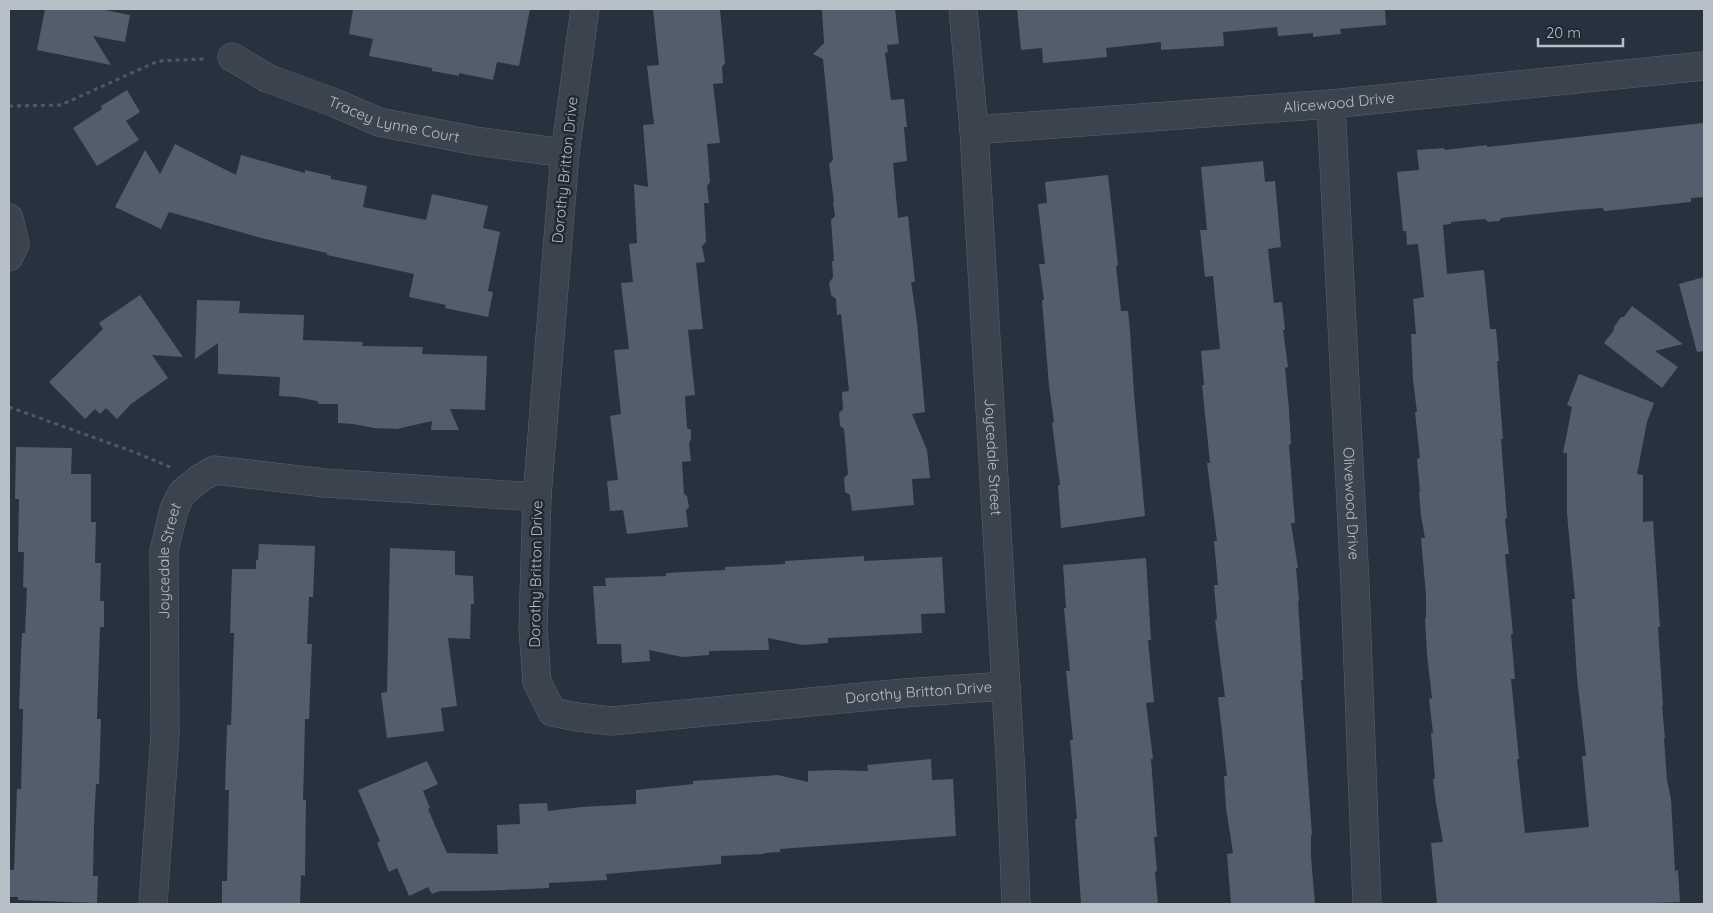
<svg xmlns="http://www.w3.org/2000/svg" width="1713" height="913" viewBox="0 0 1713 913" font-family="Quicksand,sans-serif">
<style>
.building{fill:#535d6b}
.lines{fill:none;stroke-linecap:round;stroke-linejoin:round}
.minor-casing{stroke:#59626c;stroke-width:29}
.path{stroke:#495c5e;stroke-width:3;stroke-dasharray:4 4;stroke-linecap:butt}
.minor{stroke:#3b444e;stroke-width:28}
.labels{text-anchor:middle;stroke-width:5;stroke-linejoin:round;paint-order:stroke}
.street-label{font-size:15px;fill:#b7bfc9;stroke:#202933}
</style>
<rect width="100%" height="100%" fill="#27323e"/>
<!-- building -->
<path class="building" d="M 45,9 L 100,9 L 130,15 L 125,42 L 93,36 L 111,65 L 37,50 Z
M 353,9 L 530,9 L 519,66 L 497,62 L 493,80 L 459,73 L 459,76 L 432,71 L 432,68 L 369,56 L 373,39 L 349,34 Z
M 653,9 L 720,9 L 725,63 L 722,67 L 723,83 L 713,84 L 720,143 L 707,144 L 710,182 L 707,186 L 709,203 L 704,203 L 706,242 L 702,246 L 705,262 L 696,263 L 703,329 L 688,330 L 695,395 L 685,396 L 687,428 L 691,430 L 691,440 L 689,443 L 691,461 L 682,462 L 684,494 L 687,496 L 689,507 L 686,510 L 688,527 L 627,534 L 623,510 L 610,511 L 607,481 L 618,480 L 610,416 L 621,414 L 614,350 L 629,349 L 621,283 L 633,282 L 629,244 L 637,243 L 634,184 L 648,187 L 643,125 L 654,124 L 647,66 L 659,65 Z
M 822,9 L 895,9 L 899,44 L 887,45 L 888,52 L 885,53 L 891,100 L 904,99 L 907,127 L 904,127 L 907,161 L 893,163 L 898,218 L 908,216 L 915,282 L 911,282 L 917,322 L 925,412 L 912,414 L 927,450 L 930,478 L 912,479 L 914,505 L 852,511 L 850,495 L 845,492 L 844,478 L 848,474 L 844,429 L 840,426 L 839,413 L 843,409 L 842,392 L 849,391 L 841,314 L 837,315 L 836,299 L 831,295 L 829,283 L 833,277 L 832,261 L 834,261 L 831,220 L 835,216 L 833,202 L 834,202 L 829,164 L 833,160 L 823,59 L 813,54 L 824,43 Z
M 1017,9 L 1385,9 L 1386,25 L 1340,29 L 1341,34 L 1313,37 L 1313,33 L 1278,36 L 1277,27 L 1223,32 L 1224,46 L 1161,50 L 1161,42 L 1106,48 L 1107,57 L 1043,63 L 1042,48 L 1021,50 Z
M 127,90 L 140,112 L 126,121 L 139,140 L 97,166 L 73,128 L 102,109 L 101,106 Z
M 1704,123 L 1704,197 L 1691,198 L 1691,202 L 1605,211 L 1602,208 L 1565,211 L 1501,218 L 1499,221 L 1488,222 L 1485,219 L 1451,222 L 1451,224 L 1443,225 L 1447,274 L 1484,270 L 1490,329 L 1496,329 L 1499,361 L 1497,361 L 1503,439 L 1501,439 L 1507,518 L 1505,519 L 1509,554 L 1505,554 L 1513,634 L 1511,634 L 1515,679 L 1511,679 L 1519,759 L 1517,759 L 1525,833 L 1589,827 L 1582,756 L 1586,756 L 1577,678 L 1572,599 L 1575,599 L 1567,514 L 1567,453 L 1563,453 L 1572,407 L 1567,405 L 1579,374 L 1654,403 L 1647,422 L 1637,474 L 1643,475 L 1643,522 L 1653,521 L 1660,627 L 1658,627 L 1663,705 L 1662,705 L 1665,738 L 1664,738 L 1667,780 L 1671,799 L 1675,871 L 1678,870 L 1680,902 L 1626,904 L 1437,904 L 1431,843 L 1443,842 L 1436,803 L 1433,779 L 1435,779 L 1431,733 L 1433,733 L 1429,699 L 1432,698 L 1427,655 L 1425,619 L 1426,618 L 1426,596 L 1421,538 L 1425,538 L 1421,516 L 1419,492 L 1420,492 L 1417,459 L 1420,458 L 1415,412 L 1417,412 L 1413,380 L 1411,334 L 1416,334 L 1413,299 L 1424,297 L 1418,244 L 1407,245 L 1406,231 L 1403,231 L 1397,172 L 1419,170 L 1417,150 L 1444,148 L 1445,150 L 1487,145 L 1487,147 Z
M 175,144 L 236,175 L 241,155 L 305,173 L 305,170 L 331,176 L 331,179 L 367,186 L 363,207 L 426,220 L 432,194 L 488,206 L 483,228 L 500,232 L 488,291 L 493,292 L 488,317 L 445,308 L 446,305 L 409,297 L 414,274 L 327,255 L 327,253 L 265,239 L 169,212 L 161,229 L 115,207 L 145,150 L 160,174 Z
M 1263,161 L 1265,182 L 1275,181 L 1281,247 L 1268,249 L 1274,303 L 1282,302 L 1285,330 L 1283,330 L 1288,367 L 1285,368 L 1289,409 L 1291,444 L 1289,445 L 1295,523 L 1291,523 L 1298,568 L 1296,568 L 1299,601 L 1298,601 L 1303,680 L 1301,680 L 1312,835 L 1311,835 L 1311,857 L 1315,904 L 1231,904 L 1230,892 L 1227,854 L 1233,853 L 1226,808 L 1224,776 L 1227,776 L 1218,697 L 1225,697 L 1215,620 L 1217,619 L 1214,585 L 1218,585 L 1214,541 L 1217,541 L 1207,463 L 1210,463 L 1202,385 L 1204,385 L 1201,351 L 1220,349 L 1213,276 L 1205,277 L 1200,230 L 1207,230 L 1201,167 Z
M 1108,175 L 1118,265 L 1116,266 L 1121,311 L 1128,311 L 1130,331 L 1134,393 L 1145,516 L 1061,528 L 1058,485 L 1060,485 L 1052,423 L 1054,422 L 1049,386 L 1042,300 L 1044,300 L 1039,264 L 1045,264 L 1038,204 L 1047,203 L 1045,182 Z
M 1704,277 L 1704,351 L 1697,352 L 1679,284 Z
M 140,295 L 183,357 L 152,355 L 168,378 L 131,404 L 117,419 L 106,408 L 100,414 L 95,409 L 85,419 L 49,382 L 103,329 L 99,323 Z
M 197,300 L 240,301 L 239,313 L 304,315 L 303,340 L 363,342 L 362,346 L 423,347 L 422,354 L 487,356 L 485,410 L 450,409 L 459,430 L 431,430 L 432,421 L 397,429 L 374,428 L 353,424 L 338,423 L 338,404 L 319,404 L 317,401 L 296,397 L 279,396 L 280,377 L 218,374 L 218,343 L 195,359 Z
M 1632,306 L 1683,344 L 1655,351 L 1678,367 L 1662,388 L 1604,343 L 1614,330 L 1614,327 L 1621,317 L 1624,317 Z
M 16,447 L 72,448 L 71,474 L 91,474 L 91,522 L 96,522 L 95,563 L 101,563 L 100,601 L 104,601 L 104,627 L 100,627 L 97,719 L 101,719 L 99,784 L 96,784 L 94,824 L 93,876 L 98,876 L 97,903 L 18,900 L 18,897 L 9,897 L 9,870 L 14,870 L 17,789 L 21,789 L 23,709 L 19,709 L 21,655 L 22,633 L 25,633 L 27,588 L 23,587 L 24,552 L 18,552 L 19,499 L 15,499 Z
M 259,544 L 315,546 L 313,597 L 309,597 L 307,644 L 312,644 L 309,719 L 305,719 L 304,766 L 303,800 L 306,800 L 305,876 L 301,875 L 300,904 L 222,904 L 222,881 L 227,881 L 229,790 L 225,790 L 227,725 L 231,725 L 234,633 L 230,633 L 232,569 L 256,569 L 256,560 L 258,560 Z
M 390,548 L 455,551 L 455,575 L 473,576 L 474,604 L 471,604 L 470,639 L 448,638 L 457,706 L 441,708 L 444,731 L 387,738 L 381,693 L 387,692 Z
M 864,556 L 864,561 L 942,557 L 945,613 L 921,614 L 922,633 L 828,638 L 828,643 L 802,645 L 768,638 L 769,650 L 709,651 L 709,655 L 682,657 L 649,650 L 650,661 L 622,663 L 621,644 L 597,644 L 593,586 L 606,586 L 605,578 L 666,576 L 666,573 L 725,570 L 725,567 L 785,564 L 785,561 Z
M 1146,558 L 1151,640 L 1148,640 L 1154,702 L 1146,703 L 1153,759 L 1151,759 L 1157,837 L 1154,837 L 1157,871 L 1155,872 L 1158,904 L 1081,904 L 1075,819 L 1077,819 L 1070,740 L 1073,740 L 1066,671 L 1070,671 L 1064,608 L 1066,608 L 1063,565 Z
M 931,759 L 932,780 L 953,779 L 956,836 L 780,849 L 780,852 L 764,853 L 764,854 L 721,856 L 721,864 L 606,874 L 607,880 L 549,883 L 549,888 L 477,891 L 440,891 L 432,894 L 428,887 L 409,896 L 397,868 L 389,872 L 377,843 L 380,841 L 358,790 L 427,761 L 438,784 L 423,791 L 430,808 L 428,809 L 447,853 L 498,854 L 497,825 L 520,824 L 519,804 L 547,803 L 548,811 L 581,807 L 636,804 L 636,790 L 693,784 L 693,781 L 778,775 L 808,782 L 808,771 L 834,770 L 868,771 L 867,765 Z"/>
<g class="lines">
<defs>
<g id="minor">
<path id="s1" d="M 585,9 L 565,153 L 537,497 L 533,628 L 537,682 L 552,712 L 577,717 L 612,721 L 904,693 L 1006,686"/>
<path id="s2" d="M 963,9 L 974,130 L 1011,775 L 1016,904"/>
<path id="s3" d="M 232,57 L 267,78 L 335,103 L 379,122 L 476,141 L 565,153"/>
<path id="s4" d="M 1331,104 L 1355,584 L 1367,904"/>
<path id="s5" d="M 974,130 L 1331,104 L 1704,66"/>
<path d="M 9,218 L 15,244 L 9,257"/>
<path id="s6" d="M 153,904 L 165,735 L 164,551 L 174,509 L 182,493 L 199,479 L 214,470 L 325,483 L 537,497"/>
</g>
</defs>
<!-- minor casing -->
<use href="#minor" class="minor-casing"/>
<!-- path -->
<path class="path" d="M 9,106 L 61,105 L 158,61 L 204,59
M 9,407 L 134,452 L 170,467"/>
<!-- minor -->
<use href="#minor" class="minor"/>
</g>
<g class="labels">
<!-- street labels -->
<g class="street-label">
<text dy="5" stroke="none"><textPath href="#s5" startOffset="366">Alicewood Drive</textPath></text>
<text dy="5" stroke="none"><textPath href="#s3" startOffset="175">Tracey Lynne Court</textPath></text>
<text transform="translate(565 170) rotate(-84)" y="5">Dorothy Britton Drive</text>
<text dy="5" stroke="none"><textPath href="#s2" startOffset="449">Joycedale Street</textPath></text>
<text dy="5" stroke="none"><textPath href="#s4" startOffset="400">Olivewood Drive</textPath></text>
<text dy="5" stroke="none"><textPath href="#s6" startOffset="344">Joycedale Street</textPath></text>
<text transform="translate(536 574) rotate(-89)" y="5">Dorothy Britton Drive</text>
<text dy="5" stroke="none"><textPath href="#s1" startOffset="1078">Dorothy Britton Drive</textPath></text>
</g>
</g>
<!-- border -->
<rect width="1713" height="913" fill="none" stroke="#b7bfc9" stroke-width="20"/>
<!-- scale -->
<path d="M1538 38v8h85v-8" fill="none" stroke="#b7bfc9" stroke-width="2.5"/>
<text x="1546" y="38" font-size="15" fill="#b7bfc9" stroke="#202933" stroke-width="4" paint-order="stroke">20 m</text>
</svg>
